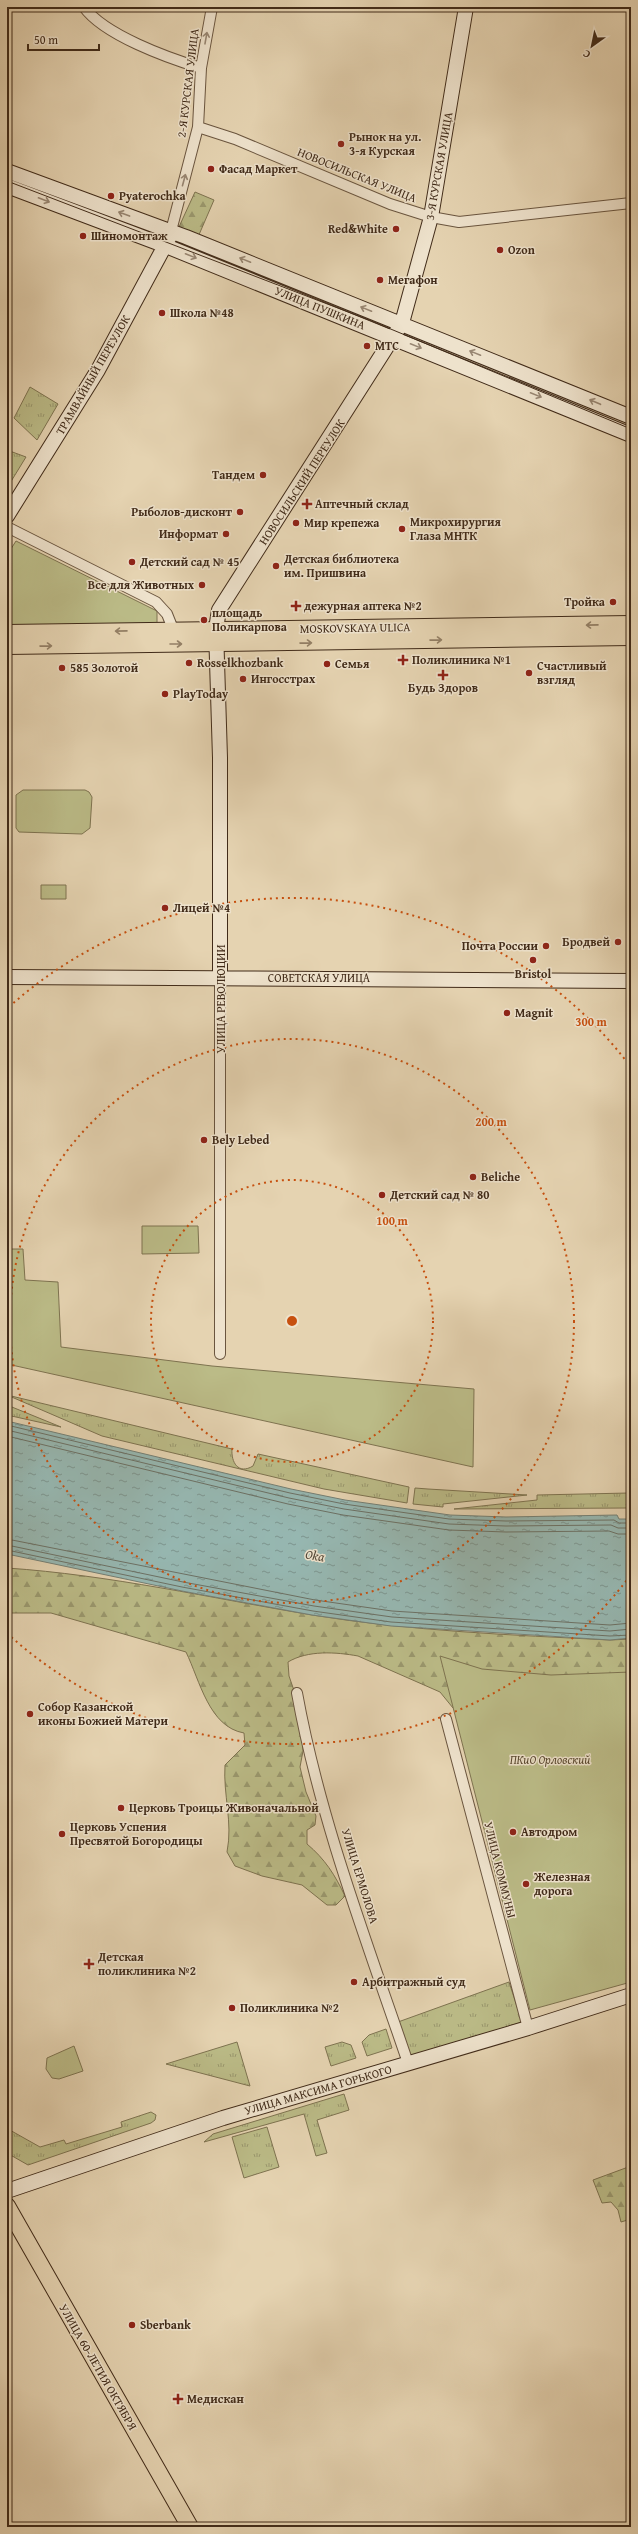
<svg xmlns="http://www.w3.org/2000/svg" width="638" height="2534" viewBox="0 0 638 2534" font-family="'Gentium Book Plus',serif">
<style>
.grass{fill:url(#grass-tufts);stroke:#7e7350}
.forest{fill:url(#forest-firs);stroke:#7e7350}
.green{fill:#bbbb87;stroke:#7e7350}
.water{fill:url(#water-ripples);stroke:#747f74}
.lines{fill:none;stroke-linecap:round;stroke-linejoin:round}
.shore{stroke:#6c7165;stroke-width:1}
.street-casing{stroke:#6a553f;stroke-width:12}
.secondary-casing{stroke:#412b19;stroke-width:16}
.primary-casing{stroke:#412b19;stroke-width:18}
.street{stroke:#eee2cc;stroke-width:10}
.secondary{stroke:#eee2cc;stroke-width:14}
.primary{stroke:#e5d3b1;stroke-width:16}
.tram{stroke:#412b19;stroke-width:1}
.oneway{stroke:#988672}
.oneway2{stroke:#937f65}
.ring{fill:none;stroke:#c7500f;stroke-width:2;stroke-dasharray:2 4}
.poi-dot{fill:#8f2418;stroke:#eee2cc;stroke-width:1.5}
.labels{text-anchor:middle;stroke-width:3;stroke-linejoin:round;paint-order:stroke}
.street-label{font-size:12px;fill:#412b19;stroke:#eee2cc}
.poi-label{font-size:12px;font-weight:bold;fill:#412b19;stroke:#eee2cc;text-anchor:start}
.park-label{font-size:12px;font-style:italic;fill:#59482f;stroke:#eee2cc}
.water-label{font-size:13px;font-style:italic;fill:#524737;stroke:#eee2cc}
.centre{fill:#c7500f;stroke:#eee2cc;stroke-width:2}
.ring-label{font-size:12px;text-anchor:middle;font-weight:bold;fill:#c7500f;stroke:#eee2cc;stroke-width:3;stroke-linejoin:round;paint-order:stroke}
</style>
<defs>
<pattern id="grass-tufts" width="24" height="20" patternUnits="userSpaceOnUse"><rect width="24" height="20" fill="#bbbb87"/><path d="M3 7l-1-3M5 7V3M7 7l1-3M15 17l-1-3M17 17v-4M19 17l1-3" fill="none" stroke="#9a986e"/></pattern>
<pattern id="forest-firs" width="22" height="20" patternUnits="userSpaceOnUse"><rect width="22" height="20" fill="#bbbb87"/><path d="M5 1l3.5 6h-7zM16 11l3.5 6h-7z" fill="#9a986e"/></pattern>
<pattern id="water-ripples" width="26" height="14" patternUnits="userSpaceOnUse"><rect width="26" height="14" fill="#96b7b1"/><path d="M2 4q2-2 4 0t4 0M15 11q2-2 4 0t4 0" fill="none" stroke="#7c958f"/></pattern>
</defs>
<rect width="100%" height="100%" fill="#e5d3b1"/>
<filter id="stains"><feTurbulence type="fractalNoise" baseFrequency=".005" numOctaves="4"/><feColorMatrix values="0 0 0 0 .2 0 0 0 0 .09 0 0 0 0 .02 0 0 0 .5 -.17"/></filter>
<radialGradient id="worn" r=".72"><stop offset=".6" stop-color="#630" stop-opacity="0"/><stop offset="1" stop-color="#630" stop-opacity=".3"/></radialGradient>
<!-- grass -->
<path class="grass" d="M 30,387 L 58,404 L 37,440 L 14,418 Z
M 7,450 L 26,457 L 7,488 Z
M 7,1395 L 232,1449 C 231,1462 238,1475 253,1466 L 258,1454 L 409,1487 L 407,1503 L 324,1489 L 102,1436 Z
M 7,1405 L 61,1427 L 7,1415 Z
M 415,1488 L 428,1489 L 527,1495 L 443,1504 L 443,1507 L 413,1504 Z
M 629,1493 L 628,1508 L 454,1509 L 537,1500 L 537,1495 Z
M 509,1982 L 522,2022 L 410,2058 L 398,2022 Z
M 386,2029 L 392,2048 L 367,2056 L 362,2042 L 369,2035 Z
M 237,2042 L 250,2086 L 166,2064 Z
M 342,2042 L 351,2045 L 356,2058 L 331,2066 L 325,2047 Z
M 344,2094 L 349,2110 L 317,2120 L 327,2153 L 316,2156 L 304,2114 L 204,2142 L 213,2134 Z
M 151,2112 L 156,2115 L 155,2120 L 151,2123 L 28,2165 L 7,2153 L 7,2126 L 8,2129 L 40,2147 L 64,2140 L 66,2144 L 122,2127 L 121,2122 Z
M 267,2127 L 279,2167 L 244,2178 L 232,2137 Z"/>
<!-- forest -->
<path class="forest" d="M 195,192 L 214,200 L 198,237 L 178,229 Z
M 7,1568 C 110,1575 211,1598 312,1615 C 411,1631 511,1635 610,1640 L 631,1639 L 631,1732 L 453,1708 L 440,1692 L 358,1656 C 336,1652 308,1650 288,1662 L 289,1676 L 300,1708 L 303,1751 L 300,1767 L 306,1792 L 316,1816 L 315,1825 L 307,1830 L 307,1844 C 325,1859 335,1875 345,1896 L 336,1905 L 327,1905 L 302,1885 L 262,1876 L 235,1866 L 227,1852 C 233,1822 223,1795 225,1765 L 245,1745 L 244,1733 C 209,1727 200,1681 186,1652 L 51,1613 L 7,1613 Z
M 631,2166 L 631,2219 L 621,2222 L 618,2210 L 611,2202 L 602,2203 L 593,2180 Z"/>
<!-- green -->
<path class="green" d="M 16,541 L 157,611 L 157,623 L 7,626 L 7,555 Z
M 23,790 L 85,790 L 89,792 L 92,797 L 90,828 L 82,834 L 19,832 L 16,828 L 16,795 Z
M 41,885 L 66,885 L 66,899 L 41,899 Z
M 142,1226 L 198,1226 L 199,1253 L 142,1254 Z
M 7,1249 L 23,1249 L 25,1280 L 58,1282 L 61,1347 L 212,1366 L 474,1389 L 473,1467 L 7,1364 Z
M 440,1656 L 482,1669 L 551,1675 L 631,1672 L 631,1982 L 530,2010 Z
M 74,2046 L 83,2071 L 59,2079 L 52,2078 L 46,2069 L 47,2058 Z"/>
<!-- water -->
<path class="water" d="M 7,1421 L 291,1489 L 345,1500 L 450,1515 L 506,1517 L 617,1515 L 619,1519 L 631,1519 L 631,1638 L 610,1640 L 391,1626 L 312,1615 L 182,1591 L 7,1554 Z"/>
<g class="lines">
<!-- shore -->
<path class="shore" d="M 7,1425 L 290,1493 L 344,1504 L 449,1519 L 506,1521 L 614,1520 L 619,1523 L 631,1523
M 7,1430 L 289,1498 L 344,1509 L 449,1524 L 506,1526 L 611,1525 L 618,1528 L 631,1528
M 7,1436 L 288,1504 L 343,1515 L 449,1530 L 506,1532 L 609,1531 L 618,1534 L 631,1534
M 7,1539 L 315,1600 L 392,1611 L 610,1625 L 631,1623
M 7,1545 L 183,1582 L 314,1606 L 392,1617 L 610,1631 L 631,1629
M 7,1550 L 182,1587 L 313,1611 L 391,1622 L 610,1636 L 631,1635"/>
<defs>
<path id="street" d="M 84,7 C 104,35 168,58 201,68
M 198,127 L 235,139 L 390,204 L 431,217 L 459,222 L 631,203
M 171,231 L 198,127 L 201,68 L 212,7
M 7,527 L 156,602 L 167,614 L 173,629
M 220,1354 L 220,978
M 297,1693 C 320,1820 367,1942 408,2063
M 446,1719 L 528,2028"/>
<path id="secondary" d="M 7,171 L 186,237 L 631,417
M 7,186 L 166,246 L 631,435
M 7,516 L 98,370 L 169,238
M 7,977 L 631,981
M 220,978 L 220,758 L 216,629 L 219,610 L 402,323 L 431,217 L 466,7
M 7,2191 L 223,2118 L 528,2028 L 631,1995"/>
<path id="primary" d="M 7,633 L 631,624
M 7,646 L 631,637
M 7,2206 L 190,2527"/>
</defs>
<!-- street casing -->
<use href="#street" class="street-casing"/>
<!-- secondary casing -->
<use href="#secondary" class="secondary-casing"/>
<!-- primary casing -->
<use href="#primary" class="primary-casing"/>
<!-- street -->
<use href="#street" class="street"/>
<!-- secondary -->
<use href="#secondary" class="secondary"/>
<!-- primary -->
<use href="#primary" class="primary"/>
<!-- tram -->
<path class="tram" d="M 7,181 L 369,320 L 631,429"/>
</g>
<!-- one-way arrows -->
<defs><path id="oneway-shaft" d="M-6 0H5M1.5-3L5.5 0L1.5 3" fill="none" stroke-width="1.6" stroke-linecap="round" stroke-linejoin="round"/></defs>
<g class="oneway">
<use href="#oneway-shaft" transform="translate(206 38) rotate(-80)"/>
<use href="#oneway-shaft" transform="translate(184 180) rotate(-75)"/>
<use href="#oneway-shaft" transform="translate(44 200) rotate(21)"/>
<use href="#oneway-shaft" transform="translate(124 214) rotate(-160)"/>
<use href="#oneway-shaft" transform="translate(191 256) rotate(22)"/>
<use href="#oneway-shaft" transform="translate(245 260) rotate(-158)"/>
<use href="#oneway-shaft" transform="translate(366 309) rotate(-158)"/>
<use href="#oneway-shaft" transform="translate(416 346) rotate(22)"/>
<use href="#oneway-shaft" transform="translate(475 353) rotate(-158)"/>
<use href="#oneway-shaft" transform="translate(536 395) rotate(22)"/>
<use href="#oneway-shaft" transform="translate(595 402) rotate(-157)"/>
</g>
<g class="oneway2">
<use href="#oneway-shaft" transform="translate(592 625) rotate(179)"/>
<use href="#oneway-shaft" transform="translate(121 631) rotate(179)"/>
<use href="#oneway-shaft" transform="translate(436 640) rotate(-1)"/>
<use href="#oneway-shaft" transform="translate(306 643) rotate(-1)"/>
<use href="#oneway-shaft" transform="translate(176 644)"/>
<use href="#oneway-shaft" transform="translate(46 646) rotate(-1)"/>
</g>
<!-- distance rings -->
<g class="ring">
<circle cx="292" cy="1321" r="141"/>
<circle cx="292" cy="1321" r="282"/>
<path d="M630 1576A423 423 0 0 1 9 1635M9 1007A423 423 0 0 1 630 1066"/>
</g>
<!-- markers -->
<g class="poi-dot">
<circle cx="341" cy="144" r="4"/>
<circle cx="211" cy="169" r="4"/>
<circle cx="111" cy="196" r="4"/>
<circle cx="396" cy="229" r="4"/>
<circle cx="83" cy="236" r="4"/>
<circle cx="500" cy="250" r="4"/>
<circle cx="380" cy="280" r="4"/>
<circle cx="162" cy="313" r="4"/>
<circle cx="367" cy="346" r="4"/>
<circle cx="263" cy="475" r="4"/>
<path d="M305 498h4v4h4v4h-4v4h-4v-4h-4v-4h4z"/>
<circle cx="240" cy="512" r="4"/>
<circle cx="296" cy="523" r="4"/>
<circle cx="402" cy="529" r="4"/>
<circle cx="226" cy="534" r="4"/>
<circle cx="132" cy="562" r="4"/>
<circle cx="276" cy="566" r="4"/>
<circle cx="202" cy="585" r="4"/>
<circle cx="613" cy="602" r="4"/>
<path d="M294 600h4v4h4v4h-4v4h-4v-4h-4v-4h4z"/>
<circle cx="204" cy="620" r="4"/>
<path d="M401 654h4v4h4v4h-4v4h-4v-4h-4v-4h4z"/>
<circle cx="189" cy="663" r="4"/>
<circle cx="327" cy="664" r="4"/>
<circle cx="62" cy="668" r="4"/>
<circle cx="529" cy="673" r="4"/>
<path d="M441 669h4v4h4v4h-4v4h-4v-4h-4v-4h4z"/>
<circle cx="243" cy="679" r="4"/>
<circle cx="165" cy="694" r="4"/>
<circle cx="165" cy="908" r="4"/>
<circle cx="618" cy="942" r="4"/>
<circle cx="546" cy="946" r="4"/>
<circle cx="533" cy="960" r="4"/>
<circle cx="507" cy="1013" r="4"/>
<circle cx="204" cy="1140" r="4"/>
<circle cx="473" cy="1177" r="4"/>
<circle cx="382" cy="1195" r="4"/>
<circle cx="30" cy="1714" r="4"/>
<circle cx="121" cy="1808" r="4"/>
<circle cx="513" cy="1832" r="4"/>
<circle cx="62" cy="1834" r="4"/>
<circle cx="526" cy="1884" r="4"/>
<path d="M87 1958h4v4h4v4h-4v4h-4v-4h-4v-4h4z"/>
<circle cx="354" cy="1982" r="4"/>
<circle cx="232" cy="2008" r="4"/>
<circle cx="132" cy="2325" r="4"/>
<path d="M176 2393h4v4h4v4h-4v4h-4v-4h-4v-4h4z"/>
</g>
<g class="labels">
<!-- street labels -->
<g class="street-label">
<text transform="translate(188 83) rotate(-83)" y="4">2-Я КУРСКАЯ УЛИЦА</text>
<text transform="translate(439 166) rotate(-80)" y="4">3-Я КУРСКАЯ УЛИЦА</text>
<text transform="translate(357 175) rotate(22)" y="4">НОВОСИЛЬСКАЯ УЛИЦА</text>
<text transform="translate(320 308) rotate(22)" y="4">УЛИЦА ПУШКИНА</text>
<text transform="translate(93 375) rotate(-60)" y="4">ТРАМВАЙНЫЙ ПЕРЕУЛОК</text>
<text transform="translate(302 482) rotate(-57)" y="4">НОВОСИЛЬСКИЙ ПЕРЕУЛОК</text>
<text transform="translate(355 628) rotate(-1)" y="4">MOSKOVSKAYA ULICA</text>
<text x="319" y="982">СОВЕТСКАЯ УЛИЦА</text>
<text transform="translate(221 999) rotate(-90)" y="4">УЛИЦА РЕВОЛЮЦИИ</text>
<text transform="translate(500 1870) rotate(76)" y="4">УЛИЦА КОММУНЫ</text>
<text transform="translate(360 1876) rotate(73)" y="4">УЛИЦА ЕРМОЛОВА</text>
<text transform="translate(318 2090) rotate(-16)" y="4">УЛИЦА МАКСИМА ГОРЬКОГО</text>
<text transform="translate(98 2367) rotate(60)" y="4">УЛИЦА 60-ЛЕТИЯ ОКТЯБРЯ</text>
</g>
<!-- poi labels -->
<g class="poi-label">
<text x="349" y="141">Рынок на ул.<tspan x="349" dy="14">3-я Курская</tspan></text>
<text x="219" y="173">Фасад Маркет</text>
<text x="119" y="200">Pyaterochka</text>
<text x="388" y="233" text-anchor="end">Red&amp;White</text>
<text x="91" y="240">Шиномонтаж</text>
<text x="508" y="254">Ozon</text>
<text x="388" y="284">Мегафон</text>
<text x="170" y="317">Школа №48</text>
<text x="375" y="350">МТС</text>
<text x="255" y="479" text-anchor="end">Тандем</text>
<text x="315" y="508">Аптечный склад</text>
<text x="232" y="516" text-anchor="end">Рыболов-дисконт</text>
<text x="410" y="526">Микрохирургия<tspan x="410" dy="14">Глаза МНТК</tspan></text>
<text x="304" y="527">Мир крепежа</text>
<text x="218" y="538" text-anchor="end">Информат</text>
<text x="284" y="563">Детская библиотека<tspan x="284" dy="14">им. Пришвина</tspan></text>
<text x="140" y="566">Детский сад № 45</text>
<text x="194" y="589" text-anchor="end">Все для Животных</text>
<text x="605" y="606" text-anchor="end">Тройка</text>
<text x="304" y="610">дежурная аптека №2</text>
<text x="212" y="617">площадь<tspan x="212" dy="14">Поликарпова</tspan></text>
<text x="412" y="664">Поликлиника №1</text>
<text x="197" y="667">Rosselkhozbank</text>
<text x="335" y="668">Семья</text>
<text x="537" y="670">Счастливый<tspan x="537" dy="14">взгляд</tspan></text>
<text x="70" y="672">585 Золотой</text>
<text x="251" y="683">Ингосстрах</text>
<text x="443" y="692" text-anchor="middle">Будь Здоров</text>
<text x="173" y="698">PlayToday</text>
<text x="173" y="912">Лицей №4</text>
<text x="610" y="946" text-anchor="end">Бродвей</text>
<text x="538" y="950" text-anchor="end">Почта России</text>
<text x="533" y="978" text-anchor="middle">Bristol</text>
<text x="515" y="1017">Magnit</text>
<text x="212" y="1144">Bely Lebed</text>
<text x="481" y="1181">Beliche</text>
<text x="390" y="1199">Детский сад № 80</text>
<text x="38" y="1711">Собор Казанской<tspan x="38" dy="14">иконы Божией Матери</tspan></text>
<text x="129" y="1812">Церковь Троицы Живоначальной</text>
<text x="70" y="1831">Церковь Успения<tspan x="70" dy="14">Пресвятой Богородицы</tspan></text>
<text x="521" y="1836">Автодром</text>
<text x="534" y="1881">Железная<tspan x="534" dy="14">дорога</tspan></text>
<text x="98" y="1961">Детская<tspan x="98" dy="14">поликлиника №2</tspan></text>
<text x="362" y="1986">Арбитражный суд</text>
<text x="240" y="2012">Поликлиника №2</text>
<text x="140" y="2329">Sberbank</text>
<text x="187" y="2403">Медискан</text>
</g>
<!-- park labels -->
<g class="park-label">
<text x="550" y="1764">ПКиО Орловский</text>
</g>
<!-- water labels -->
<g class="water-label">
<text transform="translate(315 1555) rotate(10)" y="5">Oka</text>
</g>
</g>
<circle cx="292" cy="1321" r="6" class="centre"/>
<g class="ring-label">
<text x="591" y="1026">300 m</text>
<text x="491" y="1126">200 m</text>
<text x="392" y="1225">100 m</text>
</g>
<!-- margin -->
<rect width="638" height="2534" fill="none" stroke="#e5d3b1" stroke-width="24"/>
<rect x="8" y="8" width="622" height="2518" fill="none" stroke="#412b19" stroke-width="2"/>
<rect x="12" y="12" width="614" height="2510" fill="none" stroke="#412b19"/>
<!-- north arrow -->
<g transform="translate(592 46) rotate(213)" stroke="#eee2cc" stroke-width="3" paint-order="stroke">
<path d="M0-3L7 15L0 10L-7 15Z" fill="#412b19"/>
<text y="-6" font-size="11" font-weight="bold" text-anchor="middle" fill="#412b19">С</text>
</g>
<!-- scale -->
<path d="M28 44v6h71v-6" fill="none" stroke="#412b19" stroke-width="2"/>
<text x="34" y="44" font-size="12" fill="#412b19" stroke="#eee2cc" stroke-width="3" paint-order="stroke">50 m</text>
<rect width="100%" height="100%" filter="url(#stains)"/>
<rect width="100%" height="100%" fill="url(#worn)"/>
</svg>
